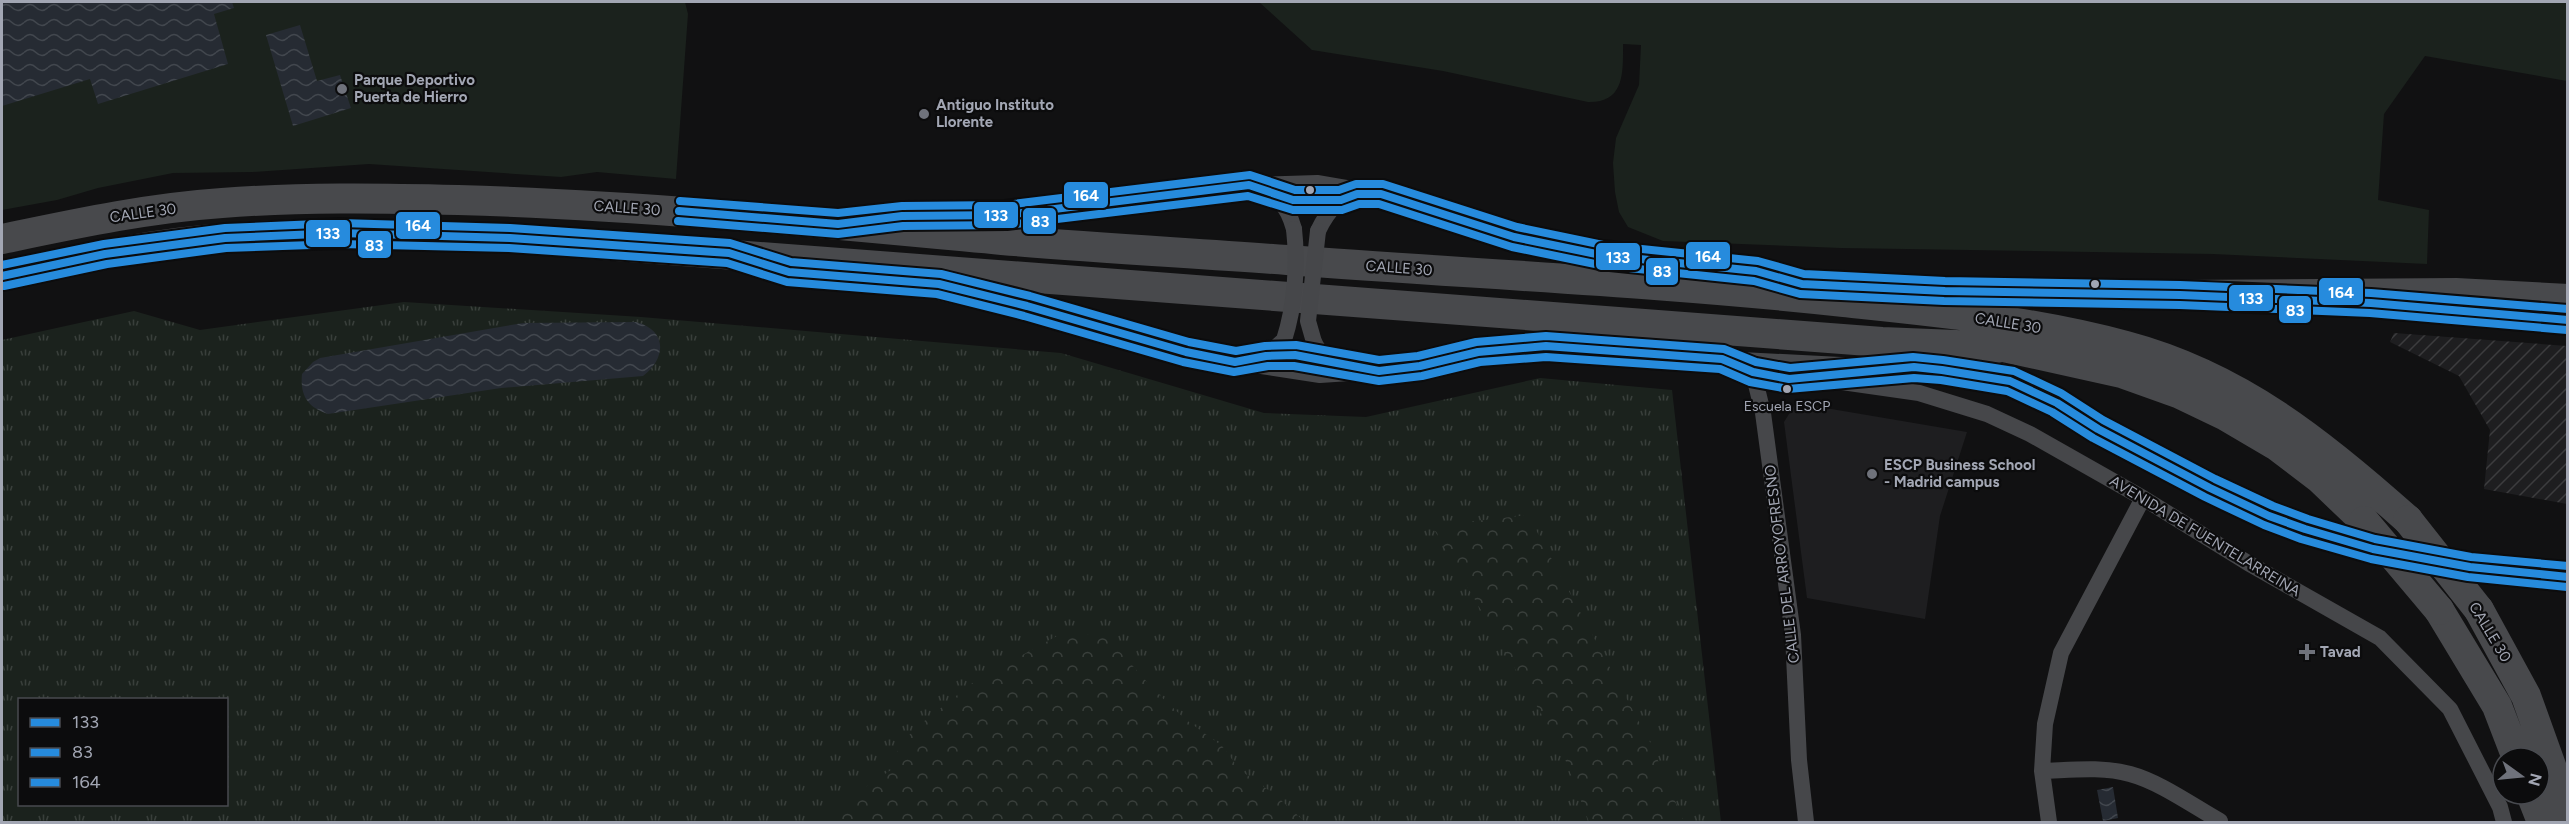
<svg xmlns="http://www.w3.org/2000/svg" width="2569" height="824" viewBox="0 0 2569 824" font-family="Figtree,sans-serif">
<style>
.built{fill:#1e1e20}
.industrial{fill:url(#industrial-furrows)}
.grass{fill:url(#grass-tufts);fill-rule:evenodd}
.forest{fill:url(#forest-crowns)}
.pitch{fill:#1b221d}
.water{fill:url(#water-waves)}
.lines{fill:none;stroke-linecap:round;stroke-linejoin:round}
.minor{stroke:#46474a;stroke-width:16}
.tertiary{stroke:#46474a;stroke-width:21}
.motorway{stroke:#48494c;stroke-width:30}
.minor-bridge{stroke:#46474a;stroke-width:16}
.motorway-bridge{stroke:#48494c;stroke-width:30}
.bus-1-casing{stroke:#0c0c0d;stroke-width:12}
.bus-2-casing{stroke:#0c0c0d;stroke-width:12}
.bus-3-casing{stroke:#0c0c0d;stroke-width:12}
.bus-1{stroke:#268bdd;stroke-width:8}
.bus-2{stroke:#268bdd;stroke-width:8}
.bus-3{stroke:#268bdd;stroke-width:8}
.poi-dot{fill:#6f727b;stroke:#0c0c0d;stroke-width:2}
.bus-dot{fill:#a2a6b3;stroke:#0c0c0d;stroke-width:2}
.labels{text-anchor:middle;stroke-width:4.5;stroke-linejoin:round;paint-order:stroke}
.bus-label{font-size:14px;fill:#a2a6b3;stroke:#0c0c0d}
.poi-label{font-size:15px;font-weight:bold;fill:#a2a6b3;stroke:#0c0c0d;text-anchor:start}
.street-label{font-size:15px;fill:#a2a6b3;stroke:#0c0c0d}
.line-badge{stroke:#0c0c0d;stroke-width:2}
.badge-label{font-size:16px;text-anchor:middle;font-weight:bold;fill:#fff}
</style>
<defs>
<pattern id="industrial-furrows" width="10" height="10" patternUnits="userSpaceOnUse" patternTransform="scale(1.5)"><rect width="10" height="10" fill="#1e1e20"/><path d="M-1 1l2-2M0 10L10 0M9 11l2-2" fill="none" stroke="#3c3c3e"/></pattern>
<pattern id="grass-tufts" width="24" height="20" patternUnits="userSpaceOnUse" patternTransform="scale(1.5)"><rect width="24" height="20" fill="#1b221d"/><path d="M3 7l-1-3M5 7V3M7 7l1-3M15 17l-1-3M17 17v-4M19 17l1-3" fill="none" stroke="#393f3b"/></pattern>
<pattern id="forest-crowns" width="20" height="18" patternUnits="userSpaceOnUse" patternTransform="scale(1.5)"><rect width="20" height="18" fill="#1b221d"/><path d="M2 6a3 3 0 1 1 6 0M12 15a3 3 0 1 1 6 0" fill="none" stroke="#393f3b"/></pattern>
<pattern id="water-waves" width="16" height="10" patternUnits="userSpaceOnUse" patternTransform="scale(1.5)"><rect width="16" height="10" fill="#262b33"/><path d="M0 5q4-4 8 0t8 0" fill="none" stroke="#42474e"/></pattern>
</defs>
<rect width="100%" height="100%" fill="#111112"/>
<!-- built -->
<path class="built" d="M 1796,403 L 1967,432 L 1940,516 L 1925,619 L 1807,598 L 1784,422 Z"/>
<!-- industrial -->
<path class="industrial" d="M 2394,333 L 2567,346 L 2567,504 L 2484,489 L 2490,430 L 2459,376 L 2390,342 Z"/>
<!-- grass -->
<path class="grass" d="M 404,302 L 641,317 L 1061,353 L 1264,413 L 1366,417 L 1540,378 L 1672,390 L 1721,822 L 2,822 L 2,340 L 134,311 L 200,330 ZM 20,700 L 226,700 L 226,804 L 20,804 Z"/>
<!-- forest -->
<path class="forest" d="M 1528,515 L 1651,744 L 1684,822 L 1589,822 L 1560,746 L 1432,526 Z
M 1066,631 L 1107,637 L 1156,692 L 1185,719 L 1222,746 L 1240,770 L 1274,794 L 1305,822 L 823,822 L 850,797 L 891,770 L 897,752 L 913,730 L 975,681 Z"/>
<!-- pitch -->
<path class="pitch" d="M 2,2 L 685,2 L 688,14 L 676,179 L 597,172 L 561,177 L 369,164 L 253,172 L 173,173 L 98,188 L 57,200 L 2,210 Z
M 1259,2 L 2567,2 L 2567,81 L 2425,56 L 2384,114 L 2378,200 L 2429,210 L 2427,264 L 2213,254 L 1841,248 L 1663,241 L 1628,227 L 1619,212 L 1615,192 L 1613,163 L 1616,138 L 1639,85 L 1641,45 L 1623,44 C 1623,72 1625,103 1588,102 L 1443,71 L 1312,50 Z"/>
<!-- water -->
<path class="water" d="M 2,2 L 232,2 L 234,8 L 214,14 L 228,64 L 98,104 L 90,79 L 2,106 Z
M 300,25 L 317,81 L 340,75 L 351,108 L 293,126 L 266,35 Z
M 636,322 C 668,330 666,359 643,376 L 501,388 L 328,414 C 307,407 300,395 302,374 L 313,362 L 320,358 L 523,323 Z
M 2113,787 L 2118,818 L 2103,821 L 2097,790 Z"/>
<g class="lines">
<!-- minor -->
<path class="minor" d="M 1252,186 C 1277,194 1287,204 1294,229
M 902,216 L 1006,215 L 1249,185 L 1317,183 L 1381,194 L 1500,233 L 1601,255 L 1756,271 L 1802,284
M 1318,231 C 1328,210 1340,195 1365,194
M 1314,342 C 1322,359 1336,364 1354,368
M 1245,361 L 1266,356 L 1284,340
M 1235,362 L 1320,375 L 1379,371 L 1420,366 L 1478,352 L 1546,346 L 1722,359 L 1938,370
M 1745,368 L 1789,379 L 1823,377
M 1753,372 L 1763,413 L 1793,635 L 1799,760 L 1806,822
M 1814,378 L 1919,393 L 1987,414 L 2030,434 L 2143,498 L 2248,563 L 2380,638 L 2450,709 L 2500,807 L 2504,822
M 2042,771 C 2071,770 2102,766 2130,774 C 2160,782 2193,806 2220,821
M 2049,822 L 2042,771 L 2045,724 L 2061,653 L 2143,498"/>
<!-- tertiary -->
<path class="tertiary" d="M 1810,285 L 1945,291 L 2193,296
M 2404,306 L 2568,320
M 2010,381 C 2098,422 2179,478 2269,516 C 2362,555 2467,570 2568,577"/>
<!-- motorway -->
<path class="motorway" d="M 2,239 C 74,224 148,208 222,203 C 301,197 379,198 458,200 C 640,205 821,223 1002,240 C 1097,248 1192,253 1287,260 C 1473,274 1659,282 1844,302 C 1939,312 2034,321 2126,346 C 2239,376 2323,444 2408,520
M 2,276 C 76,260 151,243 227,238 C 321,231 415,235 510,238 L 1882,342 L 2004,347 L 2122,373 L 2178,393 L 2226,416 L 2277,446 L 2319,478 L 2364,521
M 935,284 L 1027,306 L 1186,352 L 1235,362
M 2180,295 L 2456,293 L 2568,299
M 1922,354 L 2010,381
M 2439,610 L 2497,706 L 2517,758
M 2479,610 L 2526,696 L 2568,813
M 2531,794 L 2542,822"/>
<!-- minor-bridge -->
<path class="minor-bridge" d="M 1284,340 C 1295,306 1298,265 1294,229
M 1314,342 L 1308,321 L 1318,231"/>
<!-- motorway-bridge -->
<path class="motorway-bridge" d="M 2408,520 L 2479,610
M 2364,521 L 2439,610"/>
<defs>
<path id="bus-1" d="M 679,211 L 838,224 L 902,216 L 1006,215 L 1249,185 L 1293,200 L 1341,200 L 1357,194 L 1381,194 L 1514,237 L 1601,255 L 1756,271 L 1802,284 L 1945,291 L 2180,295 L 2371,303 L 2568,320
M 2,276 L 105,254 L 225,238 L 340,233 L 510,238 L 729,253 L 789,272 L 939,284 L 1027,306 L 1186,352 L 1235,362 L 1266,356 L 1295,355 L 1379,371 L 1420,366 L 1478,352 L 1546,346 L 1722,359 L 1753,372 L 1789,379 L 1914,367 L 1942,370 L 2010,381 L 2057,403 L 2098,429 L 2210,488 L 2269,516 L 2305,529 L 2373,549 L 2470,567 L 2568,577"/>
<path id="bus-2" d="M 678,221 L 838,234 L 903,226 L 1007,225 L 1248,196 L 1293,210 L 1342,210 L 1359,204 L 1379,204 L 1512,247 L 1600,265 L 1754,281 L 1800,294 L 1944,301 L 2180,305 L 2370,313 L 2567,330
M 4,286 L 107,264 L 226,248 L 340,244 L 509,248 L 727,263 L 787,282 L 937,294 L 1024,316 L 1183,362 L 1234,372 L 1268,366 L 1294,366 L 1379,381 L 1422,376 L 1480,362 L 1546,357 L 1720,369 L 1750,382 L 1788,389 L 1914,378 L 1941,380 L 2007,391 L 2052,412 L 2093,438 L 2205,497 L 2264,525 L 2301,539 L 2371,559 L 2468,577 L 2567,587"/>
<path id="bus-3" d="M 680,201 L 838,213 L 902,206 L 1005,205 L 1250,175 L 1295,190 L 1339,190 L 1356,184 L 1383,184 L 1517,227 L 1603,245 L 1758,261 L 1804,274 L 1945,281 L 2180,285 L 2371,293 L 2568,309
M 2,265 L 104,244 L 225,228 L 340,223 L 510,228 L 730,243 L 791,262 L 941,274 L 1030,296 L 1189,342 L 1236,351 L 1265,346 L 1296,345 L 1379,360 L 1418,356 L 1476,342 L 1546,336 L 1724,349 L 1756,362 L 1790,368 L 1913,357 L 1943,360 L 2014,371 L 2061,393 L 2103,420 L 2215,479 L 2273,506 L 2308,519 L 2375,539 L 2471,557 L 2568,566"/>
</defs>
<!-- bus-1 casing -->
<use href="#bus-1" class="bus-1-casing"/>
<!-- bus-2 casing -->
<use href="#bus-2" class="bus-2-casing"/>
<!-- bus-3 casing -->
<use href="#bus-3" class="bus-3-casing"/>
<!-- bus-1 -->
<use href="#bus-1" class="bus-1"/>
<!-- bus-2 -->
<use href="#bus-2" class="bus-2"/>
<!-- bus-3 -->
<use href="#bus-3" class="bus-3"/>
</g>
<!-- markers -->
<g class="poi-dot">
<circle cx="342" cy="89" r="6"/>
<circle cx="924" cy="114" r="6"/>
<circle cx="1872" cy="474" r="6"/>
<path d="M2304 643h6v6h6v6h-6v6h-6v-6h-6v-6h6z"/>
</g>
<g class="bus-dot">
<circle cx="1310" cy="190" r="5"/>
<circle cx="2095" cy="284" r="5"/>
<circle cx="1787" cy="389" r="5"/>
</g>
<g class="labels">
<!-- bus labels -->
<g class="bus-label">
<text x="1787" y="411">Escuela ESCP</text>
</g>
<!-- poi labels -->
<g class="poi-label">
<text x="354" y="85">Parque Deportivo<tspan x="354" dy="17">Puerta de Hierro</tspan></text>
<text x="936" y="110">Antiguo Instituto<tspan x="936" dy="17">Llorente</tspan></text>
<text x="1884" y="470">ESCP Business School<tspan x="1884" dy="17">- Madrid campus</tspan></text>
<text x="2320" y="657">Tavad</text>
</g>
<!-- street labels -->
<g class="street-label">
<text transform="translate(627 208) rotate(4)" y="5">CALLE 30</text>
<text transform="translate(143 213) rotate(-8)" y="5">CALLE 30</text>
<text transform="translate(1399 268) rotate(4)" y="5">CALLE 30</text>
<text transform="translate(2008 323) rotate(9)" y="5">CALLE 30</text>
<text transform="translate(2205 536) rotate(31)" y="5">AVENIDA DE FUENTELARREINA</text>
<text transform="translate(1782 564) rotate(-97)" y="5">CALLE DEL ARROYOFRESNO</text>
<text transform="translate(2490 632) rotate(59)" y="5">CALLE 30</text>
</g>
</g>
<g class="line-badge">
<rect x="1063" y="181" width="46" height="28" rx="6" fill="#268bdd"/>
<rect x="973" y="201" width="46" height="28" rx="6" fill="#268bdd"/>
<rect x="1022" y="207" width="35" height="28" rx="6" fill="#268bdd"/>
<rect x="395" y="211" width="46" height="29" rx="6" fill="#268bdd"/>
<rect x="305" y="219" width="46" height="29" rx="6" fill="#268bdd"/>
<rect x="357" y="230" width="35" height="29" rx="6" fill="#268bdd"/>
<rect x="1685" y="241" width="46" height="29" rx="6" fill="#268bdd"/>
<rect x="1595" y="242" width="46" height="29" rx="6" fill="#268bdd"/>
<rect x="1645" y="257" width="34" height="29" rx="6" fill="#268bdd"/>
<rect x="2318" y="277" width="46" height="29" rx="6" fill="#268bdd"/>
<rect x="2228" y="284" width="46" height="28" rx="6" fill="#268bdd"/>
<rect x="2278" y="295" width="34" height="29" rx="6" fill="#268bdd"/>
</g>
<g class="badge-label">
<text x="1086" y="201">164</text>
<text x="996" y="221">133</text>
<text x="1040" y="227">83</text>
<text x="418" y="231">164</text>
<text x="328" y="239">133</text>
<text x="374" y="251">83</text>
<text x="1708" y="262">164</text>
<text x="1618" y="263">133</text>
<text x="1662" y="277">83</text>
<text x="2341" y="298">164</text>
<text x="2251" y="304">133</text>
<text x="2295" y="316">83</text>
</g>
<!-- border -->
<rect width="2569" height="824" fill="none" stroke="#a2a6b3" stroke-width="6"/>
<!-- legend -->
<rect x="18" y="698" width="210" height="108" fill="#0c0c0d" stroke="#484a4f" stroke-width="1.5"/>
<rect x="30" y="718" width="30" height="9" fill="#268bdd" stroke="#484a4f" stroke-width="1.5"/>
<text x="72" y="728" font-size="18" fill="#a2a6b3">133</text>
<rect x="30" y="748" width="30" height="9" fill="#268bdd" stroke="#484a4f" stroke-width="1.5"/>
<text x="72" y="758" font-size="18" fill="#a2a6b3">83</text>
<rect x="30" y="778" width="30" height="9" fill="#268bdd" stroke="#484a4f" stroke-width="1.5"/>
<text x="72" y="788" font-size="18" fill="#a2a6b3">164</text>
<!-- north arrow -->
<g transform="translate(2521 776) rotate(105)"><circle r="28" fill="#0c0c0d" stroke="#484a4f" stroke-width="1.5"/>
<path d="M0-4.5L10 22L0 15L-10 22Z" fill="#6f727b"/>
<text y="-9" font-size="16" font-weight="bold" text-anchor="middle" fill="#a2a6b3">N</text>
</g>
</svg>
